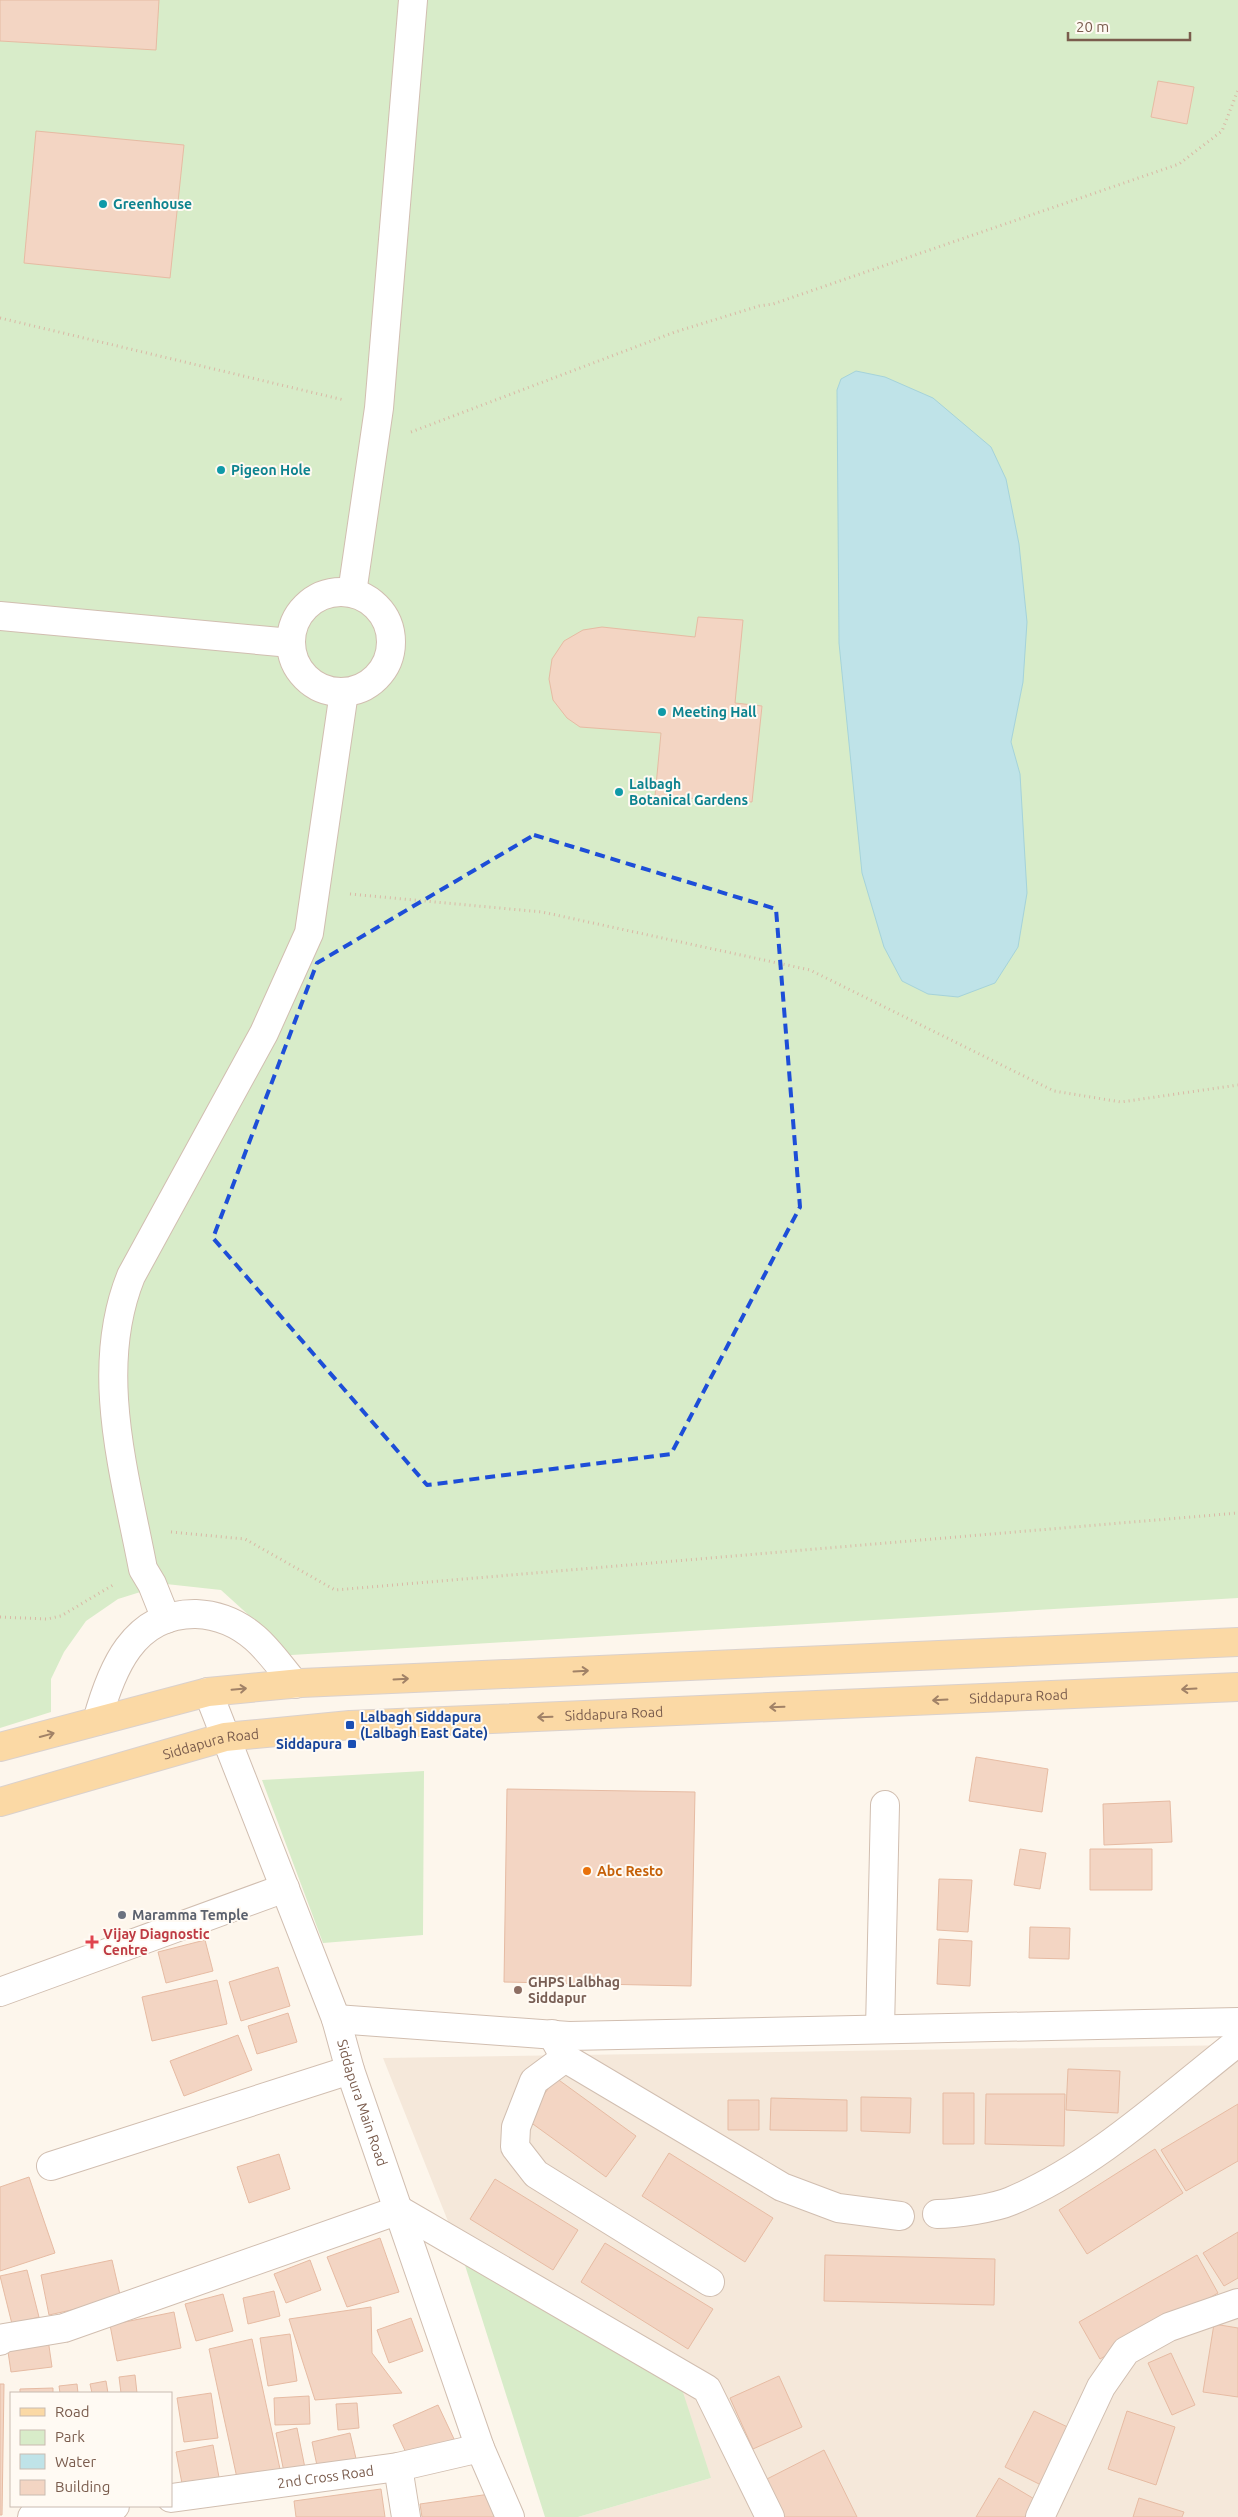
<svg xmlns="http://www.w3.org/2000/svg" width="1238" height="2517" viewBox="0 0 1238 2517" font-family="Ubuntu,sans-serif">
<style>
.residential{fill:#f5e8da}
.green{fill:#d8ecc9}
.water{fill:#bfe3e8;stroke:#a5d3da}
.building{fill:#f3d5c3;stroke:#e6bba3}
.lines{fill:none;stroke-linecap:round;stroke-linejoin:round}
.minor-casing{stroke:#d1beb0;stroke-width:30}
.major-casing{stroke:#dad1cd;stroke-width:30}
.path{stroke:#d9b8a5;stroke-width:3;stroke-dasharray:1 4;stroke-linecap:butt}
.minor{stroke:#fff;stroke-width:28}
.major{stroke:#fbd9a5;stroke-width:28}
.oneway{stroke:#a18267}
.marked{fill:none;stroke:#1d4ed8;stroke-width:4;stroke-dasharray:10 6;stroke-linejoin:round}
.culture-dot{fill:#0f9aa8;stroke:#fffaf3;stroke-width:2}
.transit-dot{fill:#1a4fb4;stroke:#fffaf3;stroke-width:2}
.food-dot{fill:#e8710a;stroke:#fffaf3;stroke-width:2}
.worship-dot{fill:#6b7280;stroke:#fffaf3;stroke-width:2}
.health-dot{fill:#e0444e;stroke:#fffaf3;stroke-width:2}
.education-dot{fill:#8d6e63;stroke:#fffaf3;stroke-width:2}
.labels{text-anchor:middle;stroke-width:4;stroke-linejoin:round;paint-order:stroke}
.culture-label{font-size:14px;font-weight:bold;fill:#0d838f;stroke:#fffaf3;text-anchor:start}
.street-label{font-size:14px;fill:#7a5c4d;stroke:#fffaf3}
.transit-label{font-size:14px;font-weight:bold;fill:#164399;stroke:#fffaf3;text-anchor:start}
.food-label{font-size:14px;font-weight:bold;fill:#c56008;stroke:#fffaf3;text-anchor:start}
.worship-label{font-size:14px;font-weight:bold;fill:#5b616d;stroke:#fffaf3;text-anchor:start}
.health-label{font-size:14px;font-weight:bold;fill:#be3a42;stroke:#fffaf3;text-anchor:start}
.education-label{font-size:14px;font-weight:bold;fill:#785e54;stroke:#fffaf3;text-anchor:start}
</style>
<rect width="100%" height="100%" fill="#fdf6ec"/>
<!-- residential -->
<path class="residential" d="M 1238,2045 L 1238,2517 L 578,2517 L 711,2478 L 463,2259 L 383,2058 Z"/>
<!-- green -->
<path class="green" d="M 0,0 L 1238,0 L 1238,1598 L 275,1656 L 253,1619 L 221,1590 L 166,1584 L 118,1599 L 86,1621 L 64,1652 L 51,1679 L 51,1712 L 0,1728 Z
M 424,1771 L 423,1935 L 323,1943 L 262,1780 Z
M 463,2259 L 677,2374 L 711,2478 L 578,2517 L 545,2517 Z"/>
<!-- water -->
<path class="water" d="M 856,371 L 885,377 L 933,398 L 991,447 L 1006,479 L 1019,544 L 1027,622 L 1023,682 L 1011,742 L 1020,774 L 1027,893 L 1018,947 L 995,983 L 958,997 L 928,994 L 902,981 L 884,947 L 862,873 L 839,643 L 837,390 L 841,379 Z"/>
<!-- building -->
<path class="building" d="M 0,0 L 159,0 L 156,50 L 0,41 Z
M 1158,81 L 1194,87 L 1187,124 L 1151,117 Z
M 36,131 L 184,145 L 170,278 L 24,263 Z
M 698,617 L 743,620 L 735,703 L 762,706 L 752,802 L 655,796 L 661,733 L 580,727 L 567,718 L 553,700 L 549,679 L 552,659 L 564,641 L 583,630 L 602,627 L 695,637 Z
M 976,1757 L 1048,1769 L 1042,1812 L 969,1801 Z
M 507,1789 L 695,1792 L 691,1986 L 504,1982 Z
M 1170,1801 L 1172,1842 L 1104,1845 L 1103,1804 Z
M 1020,1849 L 1046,1853 L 1040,1889 L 1014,1885 Z
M 1090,1849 L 1152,1849 L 1152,1890 L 1090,1890 Z
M 939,1879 L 972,1880 L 968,1932 L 937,1930 Z
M 1030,1927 L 1070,1928 L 1069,1959 L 1029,1958 Z
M 939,1939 L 972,1941 L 970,1986 L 937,1984 Z
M 205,1940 L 213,1971 L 166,1983 L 158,1952 Z
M 278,1967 L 290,2006 L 241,2021 L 229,1982 Z
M 217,1980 L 227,2024 L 152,2041 L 142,1997 Z
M 288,2013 L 297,2042 L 257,2054 L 248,2026 Z
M 238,2035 L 252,2070 L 184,2096 L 170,2061 Z
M 1068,2069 L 1120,2071 L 1118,2113 L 1066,2110 Z
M 556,2078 L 636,2136 L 606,2177 L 526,2119 Z
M 943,2093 L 974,2093 L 974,2144 L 943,2144 Z
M 986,2094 L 1065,2094 L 1064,2146 L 985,2144 Z
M 861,2097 L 911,2098 L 910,2133 L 861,2131 Z
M 771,2098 L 847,2100 L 847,2131 L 770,2130 Z
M 728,2100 L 759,2100 L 759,2130 L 728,2130 Z
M 1238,2104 L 1238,2161 L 1186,2191 L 1161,2150 Z
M 1155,2149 L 1183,2193 L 1087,2254 L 1059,2210 Z
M 669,2153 L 773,2218 L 745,2262 L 642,2196 Z
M 279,2154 L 290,2189 L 249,2203 L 237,2167 Z
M 29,2177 L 55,2253 L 0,2271 L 0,2187 Z
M 495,2179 L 578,2230 L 553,2270 L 470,2219 Z
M 1238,2232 L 1238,2278 L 1224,2286 L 1203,2253 Z
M 380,2238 L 399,2292 L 347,2307 L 327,2257 Z
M 605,2243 L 713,2309 L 688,2349 L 581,2282 Z
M 825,2255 L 995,2259 L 994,2305 L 824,2301 Z
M 1197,2255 L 1218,2293 L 1100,2359 L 1079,2322 Z
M 112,2260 L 121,2299 L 49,2315 L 41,2275 Z
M 310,2260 L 321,2290 L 286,2303 L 274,2274 Z
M 27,2270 L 39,2317 L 12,2324 L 0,2276 Z
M 274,2291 L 280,2316 L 248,2324 L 243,2298 Z
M 223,2294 L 233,2331 L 196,2341 L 185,2304 Z
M 371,2307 L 372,2353 L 402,2393 L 315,2400 L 289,2319 Z
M 174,2312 L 181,2348 L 117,2361 L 110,2325 Z
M 411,2318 L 423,2351 L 389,2363 L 377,2330 Z
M 1214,2324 L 1238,2328 L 1238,2397 L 1203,2392 Z
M 290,2334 L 297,2381 L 268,2386 L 260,2338 Z
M 48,2339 L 52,2367 L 11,2372 L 7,2345 Z
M 252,2339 L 280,2469 L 237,2478 L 209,2349 Z
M 1171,2353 L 1195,2405 L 1172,2415 L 1148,2363 Z
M 135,2375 L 137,2393 L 121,2393 L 119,2377 Z
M 779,2376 L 802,2427 L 753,2449 L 730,2398 Z
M 106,2381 L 108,2393 L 92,2393 L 90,2384 Z
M 0,2384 L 4,2384 L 2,2515 L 0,2515 Z
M 77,2384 L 78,2393 L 60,2393 L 59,2386 Z
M 53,2388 L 53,2393 L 20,2393 L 20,2389 Z
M 211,2393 L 218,2438 L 184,2442 L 177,2398 Z
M 309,2396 L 310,2424 L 275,2425 L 274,2398 Z
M 357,2403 L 359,2428 L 338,2430 L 336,2404 Z
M 438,2405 L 454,2439 L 409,2459 L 393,2425 Z
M 1034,2411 L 1076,2431 L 1047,2488 L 1005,2467 Z
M 1127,2411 L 1175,2427 L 1156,2485 L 1108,2469 Z
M 297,2428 L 306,2473 L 285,2477 L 276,2433 Z
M 350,2433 L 358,2467 L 319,2475 L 312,2442 Z
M 213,2445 L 221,2488 L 184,2494 L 176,2452 Z
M 824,2450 L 857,2517 L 784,2517 L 765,2480 Z
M 999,2478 L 1036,2500 L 1025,2517 L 976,2517 Z
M 381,2489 L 385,2517 L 296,2517 L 294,2501 Z
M 497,2493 L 501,2517 L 422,2517 L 420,2504 Z
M 1139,2498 L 1184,2512 L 1182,2517 L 1133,2517 Z"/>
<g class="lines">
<defs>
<g id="minor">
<circle cx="341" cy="642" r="50"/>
<path d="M 352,593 L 379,408 L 413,0"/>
<path d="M 0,616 L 291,643"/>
<path d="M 166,1619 L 152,1584 L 143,1569 C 125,1474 93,1370 131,1276 L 264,1033 L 309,933 L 344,692"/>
<path id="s1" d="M 208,1692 L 336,2019 L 350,2070 L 480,2448 L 510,2517"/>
<path d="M 97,1721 C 111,1670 133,1613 196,1614 C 218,1615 239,1624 255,1638 C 270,1651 282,1669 295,1684"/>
<path d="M 0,1992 L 285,1888"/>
<path d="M 336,2019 L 569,2036 L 1238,2022"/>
<path d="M 880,2029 L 885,1805"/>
<path d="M 552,2034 L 565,2058 L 782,2187 L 838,2208 L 900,2216"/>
<path d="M 565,2058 L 534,2081 L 516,2127 L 515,2147 L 536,2174 L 710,2282"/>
<path d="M 51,2166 L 350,2070"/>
<path d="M 937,2214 C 955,2214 995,2208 1011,2201 C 1093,2167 1168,2097 1238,2042"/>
<path d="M 0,2341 L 4,2338 L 64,2328 L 399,2210 L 707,2389 L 770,2517"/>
<path d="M 398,2467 L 406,2517"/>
<path id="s2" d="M 171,2498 L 398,2467 L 480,2448"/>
<path d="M 32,2517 L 115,2506"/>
<path d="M 1040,2517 L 1101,2387 L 1126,2351 L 1169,2327 L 1238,2303"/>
</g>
<g id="major">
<path d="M 0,1747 L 208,1692 L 301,1683 L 1238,1642"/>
<path id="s3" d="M 0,1802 L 225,1737 L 350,1725 L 1238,1687"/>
</g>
</defs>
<!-- minor casing -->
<use href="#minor" class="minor-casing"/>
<!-- major casing -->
<use href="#major" class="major-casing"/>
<!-- path -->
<path class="path" d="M 0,318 L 344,400
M 411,432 L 675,332 L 759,306 L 773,304 L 1179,164 L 1222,131 L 1238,90
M 350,894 L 542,912 L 810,970 L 1054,1091 L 1121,1102 L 1238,1085
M 171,1532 L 245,1539 L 335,1590 L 1238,1513
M 0,1617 L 47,1619 L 61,1616 L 113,1585"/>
<!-- minor -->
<use href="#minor" class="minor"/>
<!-- major -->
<use href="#major" class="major"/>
</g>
<!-- one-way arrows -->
<defs><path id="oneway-shaft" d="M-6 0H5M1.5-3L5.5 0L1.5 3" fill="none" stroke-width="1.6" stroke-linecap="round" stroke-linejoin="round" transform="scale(1.25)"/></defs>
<g class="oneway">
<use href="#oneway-shaft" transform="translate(581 1671) rotate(-3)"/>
<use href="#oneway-shaft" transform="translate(401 1679) rotate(-3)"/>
<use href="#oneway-shaft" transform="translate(239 1689) rotate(-5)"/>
<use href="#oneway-shaft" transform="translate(1189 1689) rotate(177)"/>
<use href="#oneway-shaft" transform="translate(940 1700) rotate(177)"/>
<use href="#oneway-shaft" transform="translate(777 1707) rotate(178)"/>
<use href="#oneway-shaft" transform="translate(545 1717) rotate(178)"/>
<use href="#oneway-shaft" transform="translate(47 1735) rotate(-15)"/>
</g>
<!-- marked area -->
<path class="marked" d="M 534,835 L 776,909 L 800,1207 L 671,1454 L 427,1485 L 213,1238 L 317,963 Z"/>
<!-- markers -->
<g class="culture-dot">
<circle cx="103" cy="204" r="5"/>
<circle cx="221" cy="470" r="5"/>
<circle cx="662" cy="712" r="5"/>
<circle cx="619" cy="792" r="5"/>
</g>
<g class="transit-dot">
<rect x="345" y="1720" width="10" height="10" rx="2.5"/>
<rect x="347" y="1739" width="10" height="10" rx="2.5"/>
</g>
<circle class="food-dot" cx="587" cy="1871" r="5"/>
<circle class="worship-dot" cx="122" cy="1915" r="5"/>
<path class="health-dot" d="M89.5 1934.5h5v5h5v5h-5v5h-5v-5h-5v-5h5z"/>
<circle class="education-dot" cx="518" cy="1990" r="5"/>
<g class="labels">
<!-- culture labels -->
<g class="culture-label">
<text x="113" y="209">Greenhouse</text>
<text x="231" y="475">Pigeon Hole</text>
<text x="672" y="717">Meeting Hall</text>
<text x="629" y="789">Lalbagh<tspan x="629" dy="16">Botanical Gardens</tspan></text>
</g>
<!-- street labels -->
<g class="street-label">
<text dy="5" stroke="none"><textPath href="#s3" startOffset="1029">Siddapura Road</textPath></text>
<text dy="5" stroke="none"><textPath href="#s3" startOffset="624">Siddapura Road</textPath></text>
<text dy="5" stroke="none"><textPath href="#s3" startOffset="219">Siddapura Road</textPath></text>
<text dy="5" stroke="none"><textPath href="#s1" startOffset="439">Siddapura Main Road</textPath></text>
<text dy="5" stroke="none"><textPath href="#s2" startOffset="156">2nd Cross Road</textPath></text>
</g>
<!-- transit labels -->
<g class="transit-label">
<text x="360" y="1722">Lalbagh Siddapura<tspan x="360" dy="16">(Lalbagh East Gate)</tspan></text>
<text x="342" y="1749" text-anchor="end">Siddapura</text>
</g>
<!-- food labels -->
<g class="food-label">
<text x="597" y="1876">Abc Resto</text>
</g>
<!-- worship labels -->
<g class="worship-label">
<text x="132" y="1920">Maramma Temple</text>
</g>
<!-- health labels -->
<g class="health-label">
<text x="103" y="1939">Vijay Diagnostic<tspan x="103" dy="16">Centre</tspan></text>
</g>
<!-- education labels -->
<g class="education-label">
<text x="528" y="1987">GHPS Lalbhag<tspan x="528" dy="16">Siddapur</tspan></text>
</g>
</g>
<!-- legend -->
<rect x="10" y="2392" width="162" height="115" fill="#fffaf3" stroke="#cabbb1"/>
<rect x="20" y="2408" width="25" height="8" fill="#fbd9a5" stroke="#cabbb1"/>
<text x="55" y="2417" font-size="15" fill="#7a5c4d">Road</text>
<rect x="20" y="2430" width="25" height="15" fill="#d8ecc9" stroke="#cabbb1"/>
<text x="55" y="2442" font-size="15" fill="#7a5c4d">Park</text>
<rect x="20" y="2454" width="25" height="15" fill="#bfe3e8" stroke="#cabbb1"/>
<text x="55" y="2467" font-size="15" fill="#7a5c4d">Water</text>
<rect x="20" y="2480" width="25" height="15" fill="#f3d5c3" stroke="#cabbb1"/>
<text x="55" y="2492" font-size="15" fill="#7a5c4d">Building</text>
<!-- scale -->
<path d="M1068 32v8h122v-8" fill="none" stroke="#7a5c4d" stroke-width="2.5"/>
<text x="1076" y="32" font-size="15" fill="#7a5c4d" stroke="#fffaf3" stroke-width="4" paint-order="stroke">20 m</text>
</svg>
